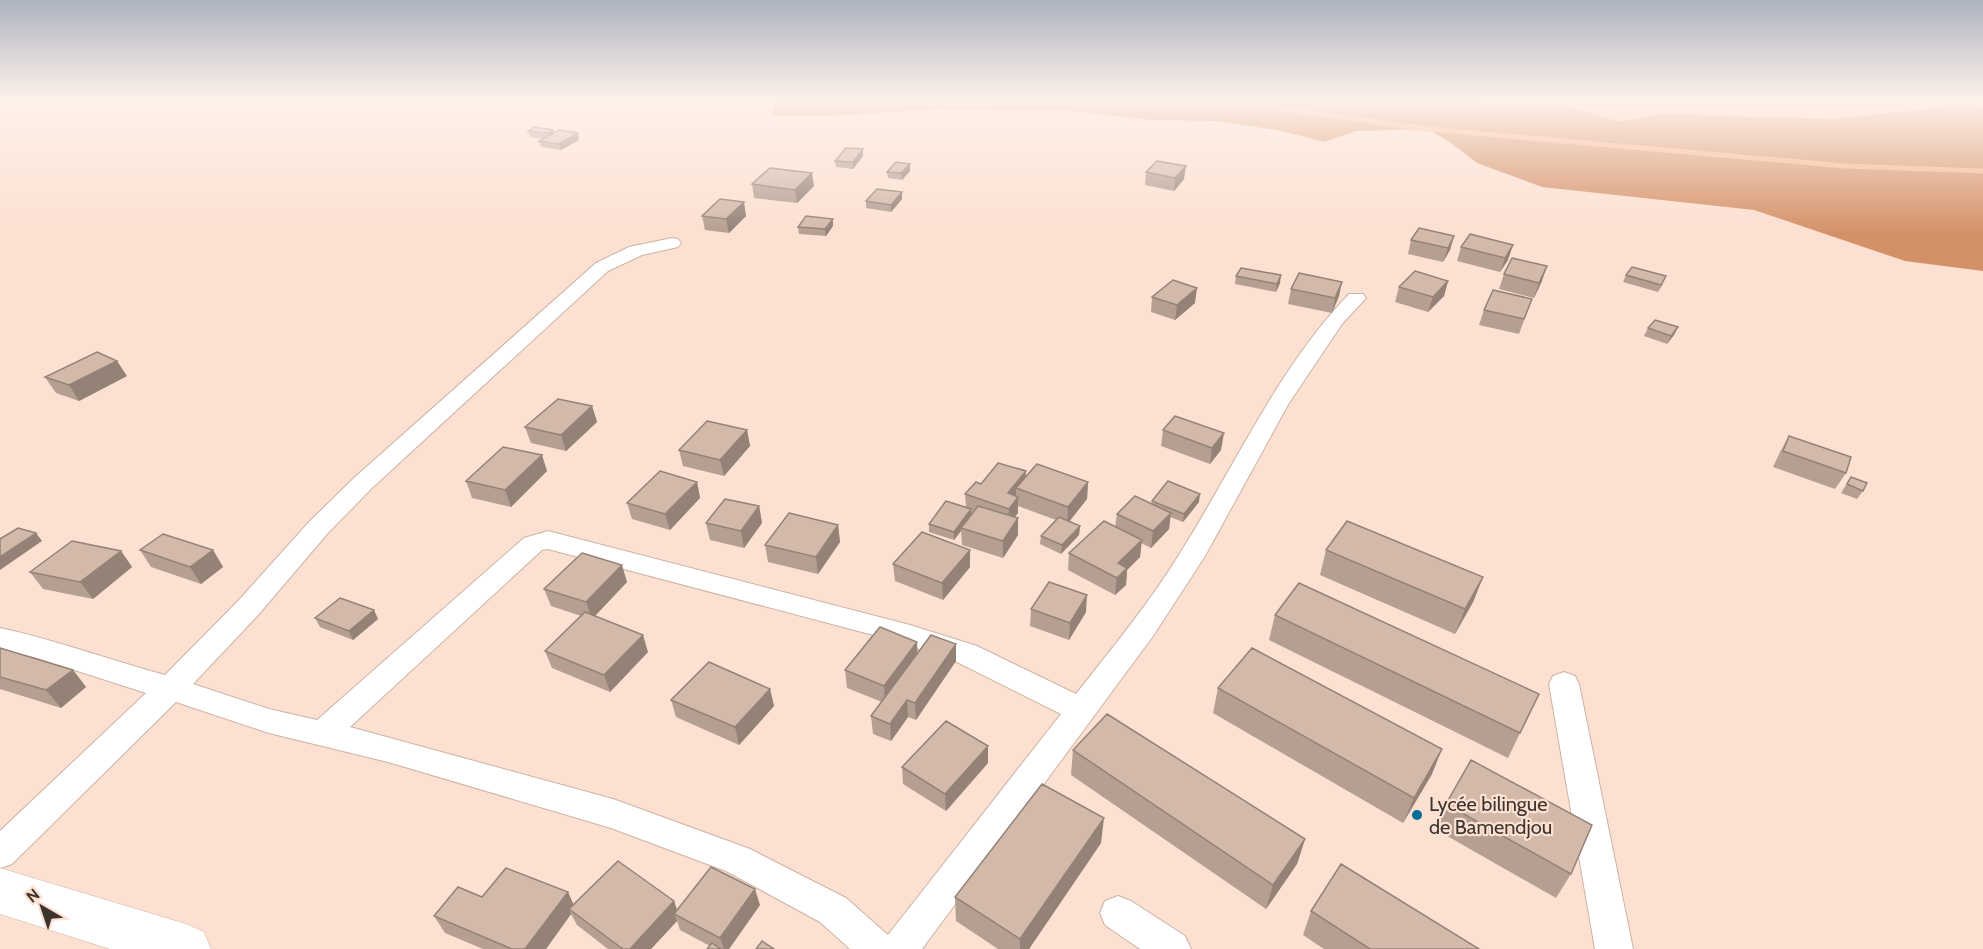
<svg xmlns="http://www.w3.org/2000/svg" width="1983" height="949" viewBox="0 0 1983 949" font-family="Cabin,sans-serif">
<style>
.green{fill:#ffccae}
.forest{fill:#d49168}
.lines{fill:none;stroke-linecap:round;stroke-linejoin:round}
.stream{stroke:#f7b187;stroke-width:5}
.minor-casing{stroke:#cdb3a4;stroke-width:2}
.secondary-casing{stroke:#cdb3a4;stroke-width:1}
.minor{fill:#fff;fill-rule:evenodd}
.secondary{fill:#fff;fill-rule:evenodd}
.wall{fill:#b59f92}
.shaded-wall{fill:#948277}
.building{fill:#d3b9aa;stroke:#948277;stroke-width:1.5}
.poi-dot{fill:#006d99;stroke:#fce0d1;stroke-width:2}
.labels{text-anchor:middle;stroke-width:4.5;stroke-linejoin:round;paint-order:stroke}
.near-poi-label{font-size:20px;fill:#3e342e;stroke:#fce0d1;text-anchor:start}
</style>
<rect width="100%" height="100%" fill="#fce0d1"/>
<!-- green -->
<path class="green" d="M 1462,101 L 1983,101 L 1983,102 L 1836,119 L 1659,114 L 1620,122 L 1563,105 L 1503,106 Z"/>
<!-- forest -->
<path class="forest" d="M 776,101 L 1462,101 L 1503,106 L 1563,105 L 1620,122 L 1659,114 L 1836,119 L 1969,104 L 1983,108 L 1983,271 L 1905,261 L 1754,210 L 1542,187 L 1477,163 L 1451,143 L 1428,129 L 1356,131 L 1325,142 L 1277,130 L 1215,121 L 1152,120 L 1061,110 L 938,109 L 849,115 L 772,116 Z"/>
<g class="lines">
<!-- stream -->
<path class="stream" d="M 1224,101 L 1428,129 L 1845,166 L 1983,171"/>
<defs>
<path id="minor" d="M 672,238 L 678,239 L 681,243 L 678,247 L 642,255 L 608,271 L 372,488 L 327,534 L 259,614 L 193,684 L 269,709 L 317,720 L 524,538 L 548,531 L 910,625 L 977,646 L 1076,694 C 1113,647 1151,601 1182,550 C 1236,464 1278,368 1349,294 L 1363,294 L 1366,298 L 1342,324 L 1289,403 L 1205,556 L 1153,636 L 922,949 L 850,949 L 820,922 L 726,871 L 611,828 L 388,762 L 269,733 L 176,702 L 12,864 L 0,868 L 0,831 L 146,693 L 34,657 L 0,650 L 0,628 C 56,640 110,660 165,675 L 239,600 L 309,522 L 354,478 L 596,263 L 629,247 ZM 548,549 L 896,641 L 957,662 L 1061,714 L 888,935 L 846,898 L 750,849 L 613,799 L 350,727 L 542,550 Z
M 1564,672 L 1575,676 L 1579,684 L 1633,949 L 1595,949 L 1549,684 L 1553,676 Z
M 1118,896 L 1131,901 L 1185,936 L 1191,949 L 1140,949 L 1105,925 L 1100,913 L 1105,901 Z"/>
<path id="secondary" d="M 0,868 L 186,924 L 204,932 L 211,949 L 110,949 L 0,914 Z"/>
</defs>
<!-- minor casing -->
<use href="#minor" class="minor-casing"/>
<!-- secondary casing -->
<use href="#secondary" class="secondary-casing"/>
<!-- minor -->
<use href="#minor" class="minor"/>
<!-- secondary -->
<use href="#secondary" class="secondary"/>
</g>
<!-- wall -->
<path class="wall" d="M 553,130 L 554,132 L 579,140 L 561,150 L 541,147 L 539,141 L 543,139 L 530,137 L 528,131 Z
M 863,156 L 853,169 L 836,167 L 835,161 Z
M 910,164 L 910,171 L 902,180 L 888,178 L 887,172 Z
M 1146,172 L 1184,179 L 1174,191 L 1145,185 Z
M 752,184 L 814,186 L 797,203 L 754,198 Z
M 902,192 L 902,199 L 891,212 L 866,208 L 866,201 Z
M 702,216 L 746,216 L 729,233 L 705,230 Z
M 833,226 L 826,236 L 799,234 L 798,227 Z
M 1470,234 L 1508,260 L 1500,272 L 1457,261 L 1461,247 Z
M 1454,236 L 1450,250 L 1443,262 L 1408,254 L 1411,240 Z
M 1504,274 L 1542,281 L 1534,298 L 1499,289 Z
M 1626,275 L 1663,284 L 1658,292 L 1623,282 Z
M 1236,276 L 1280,283 L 1276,292 L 1235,284 Z
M 1448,281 L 1444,296 L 1428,312 L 1395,302 L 1399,287 Z
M 1291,289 L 1339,296 L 1332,313 L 1288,304 Z
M 1152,297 L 1195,303 L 1175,320 L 1151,312 Z
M 1532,299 L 1519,334 L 1479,325 L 1484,310 Z
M 1678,327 L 1674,335 L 1667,344 L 1644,336 L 1648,328 Z
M 127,376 L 79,401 L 56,393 L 45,377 Z
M 592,406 L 597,422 L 566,451 L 531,443 L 525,427 Z
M 747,430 L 750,446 L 724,476 L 683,466 L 679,450 Z
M 1163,430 L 1221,450 L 1210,464 L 1161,446 Z
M 1789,436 L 1846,473 L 1835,489 L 1773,467 L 1780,452 Z
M 547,471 L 511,507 L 472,498 L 466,481 Z
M 1851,477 L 1863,491 L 1857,499 L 1841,493 Z
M 1025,478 L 1088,482 L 1087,499 L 1069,522 L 1080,526 L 1079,535 L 1061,554 L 1040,544 L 1041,536 L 1056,520 L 1018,506 L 1018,513 L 1015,517 L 1018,518 L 1018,535 L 1003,558 L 962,545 L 961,531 L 954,540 L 929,532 L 929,524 L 966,507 L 965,494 L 981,484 Z
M 697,482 L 700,498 L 670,530 L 632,519 L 627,503 Z
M 1152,501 L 1199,502 L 1183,522 L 1170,517 L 1169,529 L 1151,548 L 1141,543 L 1140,557 L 1127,570 L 1126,585 L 1115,595 L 1068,570 L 1069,553 L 1115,527 L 1117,514 L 1151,504 Z
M 759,506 L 762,523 L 744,548 L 710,540 L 706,523 Z
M 838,525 L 840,542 L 818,574 L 768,562 L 765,545 Z
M 140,550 L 213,550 L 223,567 L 201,584 L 151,567 Z
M 1326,550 L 1483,577 L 1473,602 L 1455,634 L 1320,575 Z
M 121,551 L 132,567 L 93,599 L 43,589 L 30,572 Z
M 893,564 L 970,567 L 943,600 L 895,581 Z
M 627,582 L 595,616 L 648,652 L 610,692 L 552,668 L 545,651 L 581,616 L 551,606 L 544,589 Z
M 1031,609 L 1086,612 L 1069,640 L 1030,626 Z
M 1275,615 L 1539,694 L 1508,758 L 1269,640 Z
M 315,618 L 378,619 L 353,640 L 320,627 Z
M 956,644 L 956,661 L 916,720 L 908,717 L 891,741 L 873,734 L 871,716 L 882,702 L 847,688 L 845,670 Z
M 0,648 L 73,670 L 86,687 L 61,708 L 0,689 Z
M 1218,688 L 1432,774 L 1403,823 L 1213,713 Z
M 770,689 L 774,706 L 739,745 L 676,717 L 671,700 Z
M 988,746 L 988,763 L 946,811 L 903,784 L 902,767 Z
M 1073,750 L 1305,839 L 1297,864 L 1266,909 L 1071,775 Z
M 1446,804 L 1571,874 L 1556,898 L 1435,829 Z
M 1101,843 L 1029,949 L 998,949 L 956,921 L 955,897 Z
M 568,892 L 573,904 L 674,901 L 677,910 L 760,905 L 729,949 L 707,949 L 710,946 L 680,930 L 677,921 L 651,949 L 608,949 L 577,925 L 571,914 L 546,949 L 483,949 L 445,933 L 434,916 L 482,897 Z
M 1311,911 L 1479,949 L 1324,949 L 1303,935 Z"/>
<!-- shaded-wall -->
<path class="shaded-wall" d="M 70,101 L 88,101 L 71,102 Z
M 553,130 L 555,136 L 549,139 L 548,133 Z
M 578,133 L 579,140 L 561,150 L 559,144 Z
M 863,149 L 863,156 L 853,169 L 853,162 Z
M 910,164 L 910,171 L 902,180 L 901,173 Z
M 1186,166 L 1184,179 L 1174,191 L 1175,178 Z
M 812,173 L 814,186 L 797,203 L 795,190 Z
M 902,192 L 902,199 L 891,212 L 891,205 Z
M 744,202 L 746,216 L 729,233 L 726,219 Z
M 833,219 L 833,226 L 826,236 L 825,229 Z
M 1454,236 L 1450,250 L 1443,262 L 1448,248 Z
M 1513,245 L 1508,260 L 1500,272 L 1505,258 Z
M 1547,266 L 1542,281 L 1534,298 L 1539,283 Z
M 1281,275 L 1280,283 L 1276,292 L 1277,284 Z
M 1448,281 L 1444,296 L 1428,312 L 1433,297 Z
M 1342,282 L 1339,296 L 1332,313 L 1335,298 Z
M 1197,288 L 1195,303 L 1175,320 L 1177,305 Z
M 1678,327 L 1674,335 L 1667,344 L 1671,336 Z
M 117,361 L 127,376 L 79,401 L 69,385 Z
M 592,406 L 597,422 L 566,451 L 561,435 Z
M 747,430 L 750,446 L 724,476 L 720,460 Z
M 1224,433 L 1221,450 L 1210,464 L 1212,448 Z
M 542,455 L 547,471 L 511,507 L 505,490 Z
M 1026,471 L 1025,488 L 1016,488 L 1016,499 L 1008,493 Z
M 697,482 L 700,498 L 670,530 L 665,514 Z
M 1088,482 L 1087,499 L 1067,524 L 1068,507 Z
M 1200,494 L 1199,502 L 1183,522 L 1184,514 Z
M 1018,497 L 1018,513 L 1008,525 L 1009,509 Z
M 759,506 L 762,523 L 744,548 L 741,531 Z
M 971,509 L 971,517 L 961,528 L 961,531 L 954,540 L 954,532 Z
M 1171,513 L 1169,529 L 1151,548 L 1153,531 Z
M 1018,518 L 1018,535 L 1003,558 L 1003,541 Z
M 838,525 L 840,542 L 818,574 L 816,557 Z
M 1080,526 L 1079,535 L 1061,554 L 1062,545 Z
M 36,533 L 42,541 L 0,570 L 0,557 Z
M 1142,540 L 1140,557 L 1127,570 L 1126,585 L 1115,595 L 1118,563 Z
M 213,550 L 223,567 L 201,584 L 190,567 Z
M 970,550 L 970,567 L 943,600 L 942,583 Z
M 121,551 L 132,567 L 93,599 L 80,582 Z
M 622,565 L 627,582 L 592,619 L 586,602 Z
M 1483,577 L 1473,602 L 1455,634 L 1465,609 Z
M 1087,595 L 1086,612 L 1069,640 L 1070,623 Z
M 374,610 L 378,619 L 353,640 L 349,631 Z
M 643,635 L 648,652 L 610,692 L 604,675 Z
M 917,642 L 918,659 L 885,704 L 884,686 Z
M 956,644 L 956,661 L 916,720 L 915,703 Z
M 73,670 L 86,687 L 61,708 L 46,690 Z
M 770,689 L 774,706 L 739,745 L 735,727 Z
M 907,700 L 908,717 L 891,741 L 890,724 Z
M 988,746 L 988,763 L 946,811 L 945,794 Z
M 1442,749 L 1432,774 L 1403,823 L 1414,798 Z
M 1104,818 L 1101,843 L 1029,949 L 1020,949 L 1020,939 Z
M 1305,839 L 1297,864 L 1266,909 L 1273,885 Z
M 755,889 L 760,905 L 729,949 L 724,949 L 720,938 Z
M 568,892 L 575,908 L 569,909 L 571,914 L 546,949 L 525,949 Z
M 674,901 L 679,916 L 674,914 L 677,921 L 651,949 L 630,949 Z"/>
<!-- building -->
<path class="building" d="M 534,127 L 553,130 L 548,133 L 528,131 Z
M 559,130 L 578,133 L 559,144 L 539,141 Z
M 846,148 L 863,149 L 853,162 L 835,161 Z
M 1157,161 L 1186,166 L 1175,178 L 1146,172 Z
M 896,162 L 910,164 L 901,173 L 887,172 Z
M 770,168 L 812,173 L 795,190 L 752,184 Z
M 877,189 L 902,192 L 891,205 L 866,201 Z
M 720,199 L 744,202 L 726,219 L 702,216 Z
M 806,216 L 833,219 L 825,229 L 798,227 Z
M 1419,228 L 1454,236 L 1448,248 L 1411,240 Z
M 1470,234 L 1513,245 L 1505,258 L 1461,247 Z
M 1512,258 L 1547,266 L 1539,283 L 1504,274 Z
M 1632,267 L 1666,276 L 1661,285 L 1626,275 Z
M 1241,268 L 1281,275 L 1277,284 L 1236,276 Z
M 1415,271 L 1448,281 L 1433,297 L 1399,287 Z
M 1299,273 L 1342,282 L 1335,298 L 1291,289 Z
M 1173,280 L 1197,288 L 1177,305 L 1152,297 Z
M 1493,290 L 1532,299 L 1524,319 L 1484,310 Z
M 1655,320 L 1678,327 L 1671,336 L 1648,328 Z
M 97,352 L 117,361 L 69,385 L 45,377 Z
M 558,399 L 592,406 L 561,435 L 525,427 Z
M 1175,416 L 1224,433 L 1212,448 L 1163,430 Z
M 707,421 L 747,430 L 720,460 L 679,450 Z
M 1789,436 L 1851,457 L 1846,473 L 1783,451 Z
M 503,447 L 542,455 L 505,490 L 466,481 Z
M 998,463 L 1026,471 L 1008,493 L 1018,497 L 1009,509 L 965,494 L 976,482 L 981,484 Z
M 1037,464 L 1088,482 L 1068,507 L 1016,488 Z
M 660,471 L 697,482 L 665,514 L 627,503 Z
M 1851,477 L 1867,483 L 1863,491 L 1847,484 Z
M 1168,481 L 1200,494 L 1184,514 L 1152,501 Z
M 1135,496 L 1171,513 L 1153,531 L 1117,514 Z
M 725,499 L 759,506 L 741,531 L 706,523 Z
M 946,501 L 971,509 L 954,532 L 929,524 Z
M 978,506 L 1018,518 L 1003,541 L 961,528 Z
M 789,513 L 838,525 L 816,557 L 765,545 Z
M 1059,517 L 1080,526 L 1062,545 L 1041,536 Z
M 1104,521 L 1142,540 L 1118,563 L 1127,568 L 1117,578 L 1069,553 Z
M 1347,521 L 1483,577 L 1465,609 L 1326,550 Z
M 18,528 L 36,533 L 0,557 L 0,539 Z
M 922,532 L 970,550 L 942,583 L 893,564 Z
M 163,534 L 213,550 L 190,567 L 140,550 Z
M 72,541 L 121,551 L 80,582 L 30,572 Z
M 582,553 L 622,565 L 586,602 L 544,589 Z
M 1049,582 L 1087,595 L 1070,623 L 1031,609 Z
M 1299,583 L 1539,694 L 1520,733 L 1275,615 Z
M 340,598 L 374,610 L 349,631 L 315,618 Z
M 585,612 L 643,635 L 604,675 L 545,651 Z
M 880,627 L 917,642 L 884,686 L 845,670 Z
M 931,635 L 956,644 L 915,703 L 907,700 L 890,724 L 871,716 Z
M 0,648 L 73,670 L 46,690 L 0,677 Z
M 1252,648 L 1442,749 L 1414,798 L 1218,688 Z
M 709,662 L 770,689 L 735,727 L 671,700 Z
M 1107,714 L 1305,839 L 1273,885 L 1073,750 Z
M 946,721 L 988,746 L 945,794 L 902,767 Z
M 1471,760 L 1592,825 L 1571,874 L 1446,804 Z
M 1042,784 L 1104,818 L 1020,939 L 955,897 Z
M 618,861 L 674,901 L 630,949 L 623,949 L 569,909 Z
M 1341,864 L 1479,949 L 1370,949 L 1311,911 Z
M 711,867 L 755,889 L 720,938 L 674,914 Z
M 506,868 L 568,892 L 525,949 L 512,949 L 434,916 L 458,887 L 482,897 Z
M 762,941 L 774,949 L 756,949 Z
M 712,943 L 721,949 L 707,949 Z"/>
<!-- sky -->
<linearGradient id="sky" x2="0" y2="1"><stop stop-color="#aeb3c1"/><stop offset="0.43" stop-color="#fef1ea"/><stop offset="1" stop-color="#fef1ea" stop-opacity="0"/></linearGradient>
<rect width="1983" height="233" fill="url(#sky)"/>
<!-- markers -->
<circle class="poi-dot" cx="1417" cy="815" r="6"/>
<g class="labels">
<!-- near-poi labels -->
<g class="near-poi-label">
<text x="1429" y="811">Lycée bilingue<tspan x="1429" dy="23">de Bamendjou</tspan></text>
</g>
</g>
<!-- north arrow -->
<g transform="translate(42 907) rotate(321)" stroke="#fce0d1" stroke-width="4.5" paint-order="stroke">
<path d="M0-4.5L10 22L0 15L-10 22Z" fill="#3e342e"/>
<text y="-9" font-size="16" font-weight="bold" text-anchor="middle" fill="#3e342e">N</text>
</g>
</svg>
